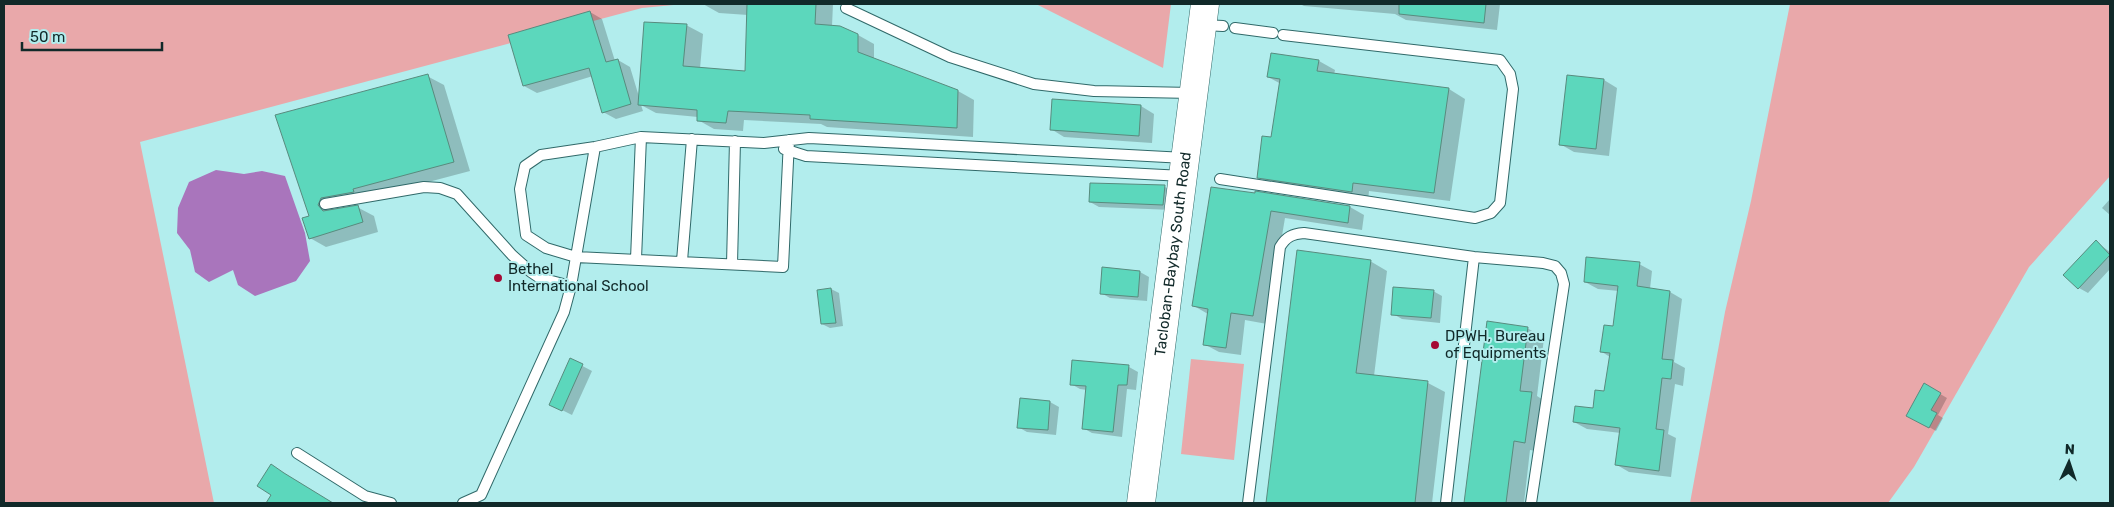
<svg xmlns="http://www.w3.org/2000/svg" width="2114" height="507" viewBox="0 0 2114 507" font-family="Rubik,sans-serif">
<style>
.green{fill:#e9a8aa}
.water{fill:#a975bc}
.shadow{fill:#0003}
.building{fill:#5cd7bc;stroke:#588b7e}
.lines{fill:none;stroke-linecap:round;stroke-linejoin:round}
.lane-casing{stroke:#306969;stroke-width:12}
.primary-casing{stroke:#306969;stroke-width:29}
.lane{stroke:#fff;stroke-width:10}
.primary{stroke:#fff;stroke-width:28}
.poi-dot{fill:#a50a34;stroke:#b2eded;stroke-width:2}
.labels{text-anchor:middle;stroke-width:4;stroke-linejoin:round;paint-order:stroke}
.street-label{font-size:15px;fill:#112929;stroke:#b2eded}
.poi-label{font-size:15px;fill:#112929;stroke:#b2eded;text-anchor:start}
</style>
<rect width="100%" height="100%" fill="#b2eded"/>
<!-- green -->
<path class="green" d="M 4,4 L 684,4 L 642,8 L 140,142 L 214,503 L 4,503 Z
M 1036,4 L 1171,4 L 1163,68 Z
M 1790,4 L 2110,4 L 2110,176 L 2029,267 L 1914,467 L 1888,503 L 1690,503 L 1725,312 L 1751,201 Z
M 1191,359 L 1244,364 L 1234,460 L 1181,454 Z"/>
<!-- water -->
<path class="water" d="M 216,170 L 244,174 L 262,171 L 285,176 L 305,233 L 310,261 L 296,281 L 255,296 L 238,285 L 233,270 L 209,282 L 195,272 L 190,250 L 177,233 L 178,208 L 189,182 Z"/>
<!-- shadow -->
<path class="shadow" d="M 703,4 L 833,4 L 832,26 L 858,35 L 874,44 L 874,59 L 958,91 L 974,100 L 973,137 L 827,127 L 821,124 L 744,120 L 743,131 L 714,129 L 698,120 L 698,117 L 656,113 L 641,105 L 643,111 L 616,119 L 603,112 L 593,76 L 537,93 L 524,86 L 590,12 L 602,19 L 615,61 L 618,60 L 630,67 L 640,100 L 686,25 L 703,34 L 700,69 L 747,72 L 748,15 L 719,13 Z
M 1300,4 L 1500,4 L 1497,30 L 1406,20 L 1395,14 L 1304,6 Z
M 1319,61 L 1335,70 L 1334,75 L 1449,89 L 1465,99 L 1450,201 L 1369,191 L 1368,201 L 1275,186 L 1258,177 L 1272,139 L 1281,84 L 1268,77 Z
M 427,76 L 444,85 L 470,171 L 368,198 L 369,201 L 333,208 L 334,210 L 357,207 L 374,216 L 378,232 L 326,247 L 310,238 L 310,217 L 276,116 Z
M 1604,80 L 1617,88 L 1609,156 L 1574,152 L 1560,144 Z
M 1141,106 L 1154,114 L 1152,143 L 1064,137 L 1051,129 Z
M 1165,187 L 1174,192 L 1172,210 L 1099,207 L 1090,202 Z
M 1256,193 L 1350,207 L 1364,215 L 1362,230 L 1285,218 L 1267,324 L 1245,320 L 1241,355 L 1219,352 L 1204,344 L 1208,314 L 1194,306 Z
M 2110,199 L 2110,215 L 2102,208 Z
M 2096,242 L 2110,252 L 2110,269 L 2088,293 L 2079,288 Z
M 1298,252 L 1370,261 L 1387,271 L 1374,376 L 1428,383 L 1445,392 L 1432,503 L 1267,503 Z
M 1639,264 L 1652,271 L 1650,289 L 1670,292 L 1682,299 L 1674,362 L 1685,368 L 1683,386 L 1675,384 L 1668,434 L 1676,438 L 1671,477 L 1629,472 L 1617,465 L 1621,433 L 1587,429 L 1574,422 L 1594,410 L 1606,393 L 1610,357 L 1602,352 L 1614,327 L 1619,291 L 1598,289 L 1585,282 Z
M 1103,269 L 1140,272 L 1149,277 L 1147,301 L 1110,298 L 1101,293 Z
M 831,289 L 839,293 L 843,326 L 830,328 L 822,324 Z
M 1433,291 L 1442,296 L 1440,323 L 1402,319 L 1393,314 Z
M 1488,323 L 1527,328 L 1544,338 L 1537,396 L 1548,403 L 1542,452 L 1530,450 L 1524,503 L 1465,503 Z
M 571,360 L 592,371 L 572,415 L 560,409 Z
M 1073,361 L 1129,367 L 1138,372 L 1136,390 L 1127,389 L 1122,437 L 1092,433 L 1083,428 L 1087,390 L 1080,389 L 1071,384 Z
M 1925,385 L 1947,398 L 1938,415 L 1943,418 L 1936,431 L 1908,415 Z
M 1050,402 L 1059,407 L 1056,435 L 1027,432 L 1018,427 Z
M 282,472 L 332,503 L 267,503 Z"/>
<!-- building -->
<path class="building" d="M 747,4 L 816,4 L 815,24 L 840,26 L 858,34 L 858,52 L 958,90 L 957,128 L 810,119 L 810,115 L 728,111 L 726,123 L 697,121 L 697,110 L 638,105 L 644,22 L 687,24 L 683,66 L 745,71 Z
M 1399,4 L 1486,4 L 1484,23 L 1399,14 Z
M 590,11 L 606,62 L 618,59 L 631,104 L 602,113 L 589,68 L 523,86 L 508,35 Z
M 1271,53 L 1319,60 L 1317,71 L 1449,88 L 1434,193 L 1353,183 L 1352,192 L 1257,178 L 1262,136 L 1271,137 L 1280,79 L 1267,77 Z
M 428,74 L 454,162 L 353,189 L 354,192 L 321,198 L 318,205 L 323,211 L 358,205 L 363,222 L 309,239 L 302,218 L 309,216 L 275,115 Z
M 1567,75 L 1604,79 L 1596,149 L 1559,145 Z
M 1052,99 L 1141,105 L 1139,136 L 1050,130 Z
M 1090,183 L 1165,185 L 1163,205 L 1089,202 Z
M 1211,187 L 1255,193 L 1255,191 L 1350,206 L 1348,223 L 1271,211 L 1253,316 L 1231,313 L 1226,348 L 1203,345 L 1208,309 L 1192,306 Z
M 2096,240 L 2110,255 L 2078,289 L 2063,275 Z
M 1297,250 L 1371,260 L 1356,373 L 1428,381 L 1415,503 L 1266,503 Z
M 1586,257 L 1640,262 L 1637,286 L 1670,291 L 1662,359 L 1673,360 L 1671,379 L 1662,378 L 1656,429 L 1664,430 L 1659,471 L 1615,465 L 1620,428 L 1573,422 L 1575,406 L 1593,408 L 1595,390 L 1604,391 L 1610,353 L 1600,352 L 1604,325 L 1613,326 L 1618,286 L 1584,282 Z
M 1102,267 L 1140,271 L 1138,297 L 1100,294 Z
M 1393,287 L 1434,290 L 1431,318 L 1391,315 Z
M 831,288 L 836,323 L 821,324 L 817,290 Z
M 1487,321 L 1528,327 L 1520,391 L 1532,392 L 1525,443 L 1514,441 L 1506,503 L 1464,503 Z
M 570,358 L 583,364 L 562,411 L 549,405 Z
M 1072,360 L 1129,365 L 1127,385 L 1118,385 L 1113,432 L 1082,429 L 1086,386 L 1070,385 Z
M 1924,383 L 1941,393 L 1931,410 L 1937,413 L 1929,428 L 1906,416 Z
M 1020,398 L 1050,401 L 1048,430 L 1017,428 Z
M 271,464 L 284,473 L 333,503 L 266,503 L 271,495 L 257,486 Z"/>
<g class="lines">
<defs>
<path id="lane" d="M 846,8 L 950,57 L 1034,84 L 1094,91 L 1192,93
M 1204,25 L 1223,26
M 1235,28 L 1273,33
M 789,140 L 783,267 L 576,257 L 546,248 L 526,235 L 520,189 L 525,166 L 541,155 L 595,147 L 641,137 L 764,143 L 809,138 L 1185,158
M 784,149 L 806,156 L 1183,176
M 1220,179 L 1475,218 L 1491,213 L 1500,203 L 1513,89 L 1510,74 L 1500,60 L 1283,35
M 325,204 L 424,187 L 440,188 L 457,194 L 512,255 L 531,272 L 540,278 L 571,286
M 636,259 L 641,137
M 682,261 L 692,139
M 732,264 L 735,141
M 297,453 L 365,496 L 391,503
M 463,503 L 481,495 L 564,312 L 571,286 L 595,147
M 1248,503 L 1280,247 C 1286,237 1292,234 1304,233 L 1474,257 L 1543,263 L 1555,266 L 1561,273 L 1564,284 L 1531,503
M 1446,503 L 1474,257"/>
<g id="primary">
<path id="s1" d="M 1141,503 L 1205,4"/>
</g>
</defs>
<!-- lane casing -->
<use href="#lane" class="lane-casing"/>
<!-- primary casing -->
<use href="#primary" class="primary-casing"/>
<!-- lane -->
<use href="#lane" class="lane"/>
<!-- primary -->
<use href="#primary" class="primary"/>
</g>
<!-- markers -->
<g class="poi-dot">
<circle cx="498" cy="278" r="5"/>
<circle cx="1435" cy="345" r="5"/>
</g>
<g class="labels">
<!-- street labels -->
<g class="street-label">
<text dy="5" stroke="none"><textPath href="#s1" startOffset="251">Tacloban-Baybay South Road</textPath></text>
</g>
<!-- poi labels -->
<g class="poi-label">
<text x="508" y="274">Bethel<tspan x="508" dy="17">International School</tspan></text>
<text x="1445" y="341">DPWH, Bureau<tspan x="1445" dy="17">of Equipments</tspan></text>
</g>
</g>
<!-- border -->
<rect width="2114" height="507" fill="none" stroke="#112929" stroke-width="10"/>
<!-- north arrow -->
<g transform="translate(2069 462) rotate(3)" stroke="#b2eded" stroke-width="4" paint-order="stroke">
<path d="M0-4L9 19L0 12L-9 19Z" fill="#112929"/>
<text y="-8" font-size="14" font-weight="bold" text-anchor="middle" fill="#112929">N</text>
</g>
<!-- scale -->
<path d="M22 42v8h140v-8" fill="none" stroke="#112929" stroke-width="2.5"/>
<text x="30" y="42" font-size="15" fill="#112929" stroke="#b2eded" stroke-width="4" paint-order="stroke">50 m</text>
</svg>
